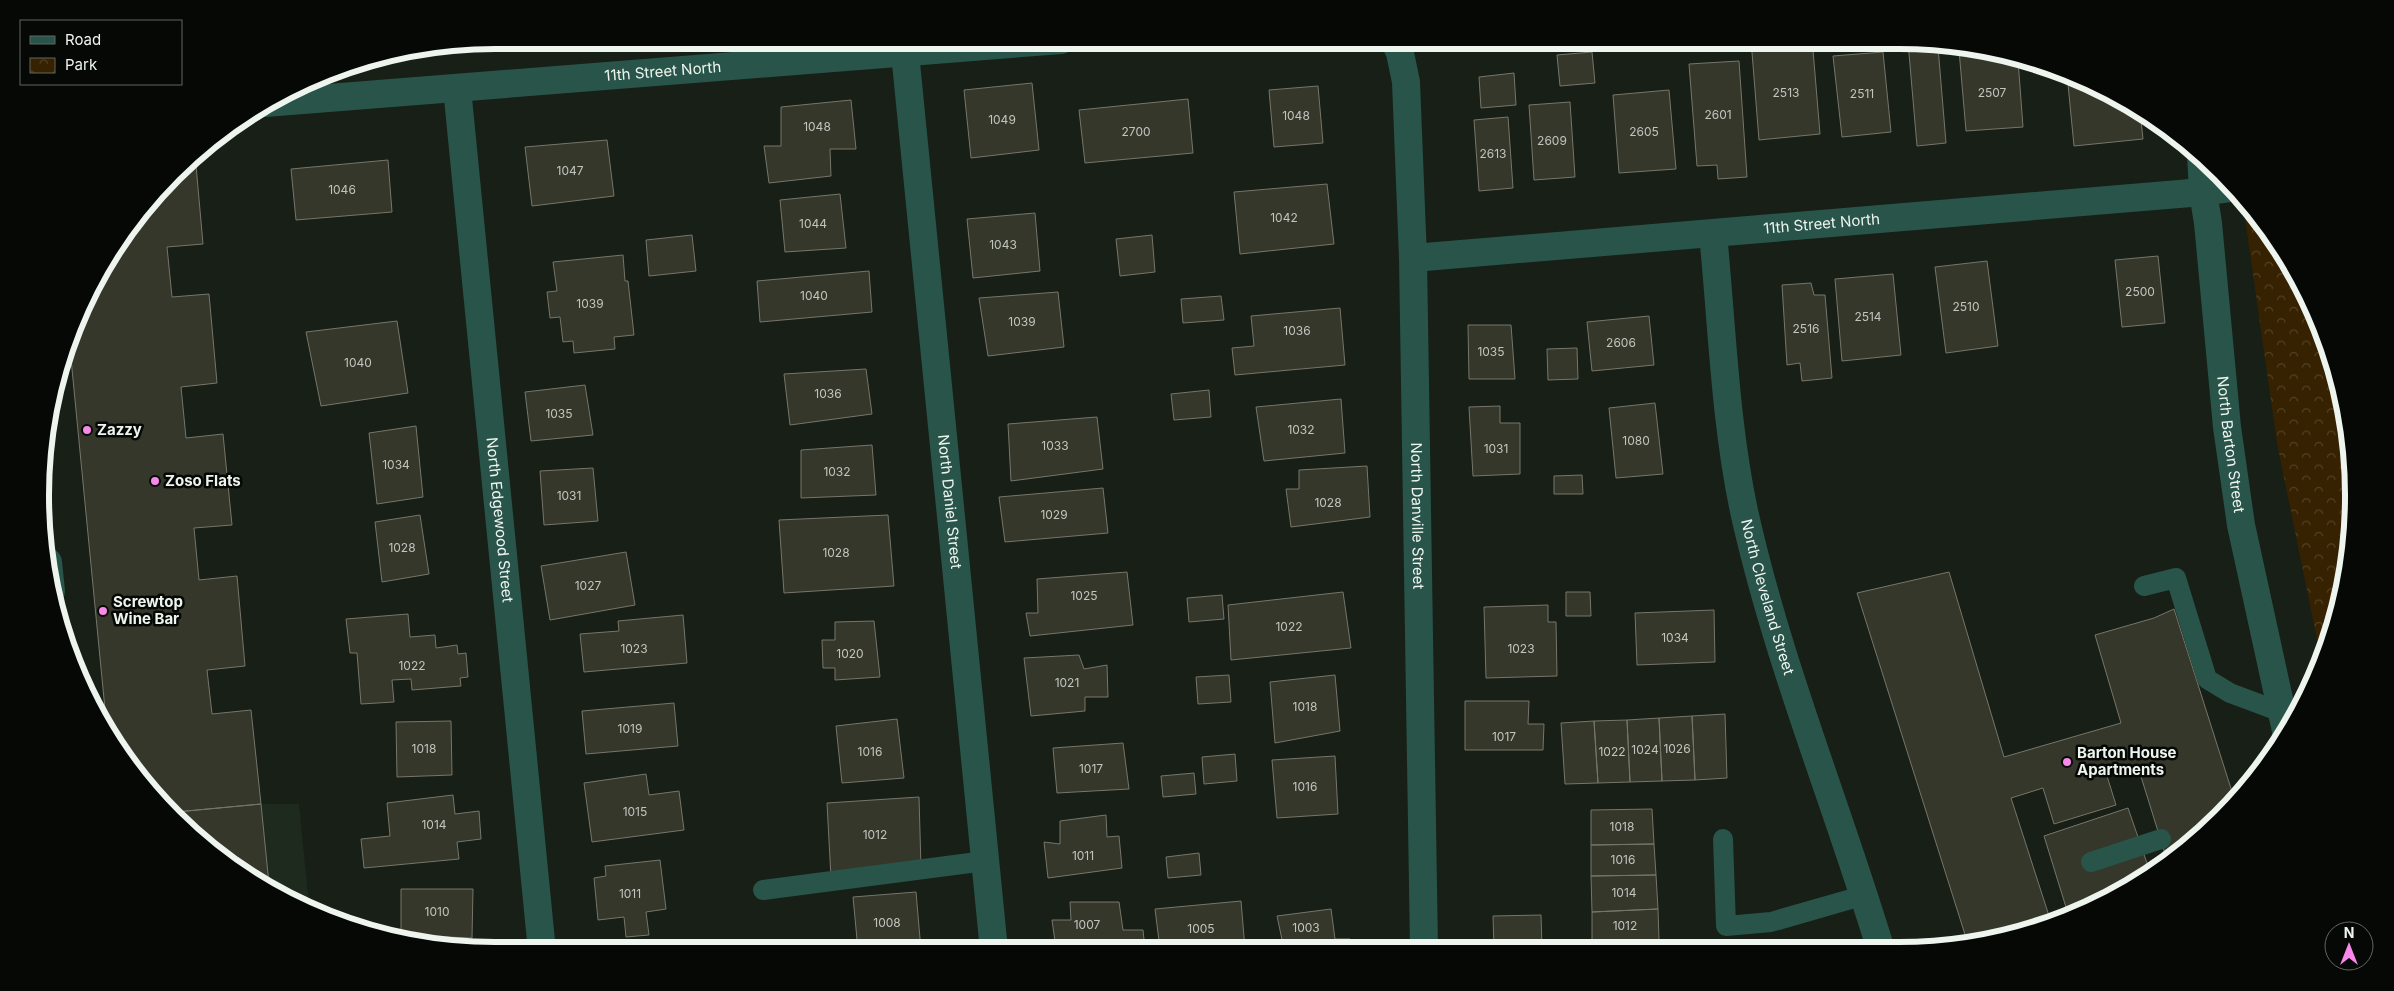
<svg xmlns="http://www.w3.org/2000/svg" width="2394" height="991" viewBox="0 0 2394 991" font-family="Inter,sans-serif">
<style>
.built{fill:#1e2a1d}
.park{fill:url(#park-crowns)}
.building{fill:#36372b;stroke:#76766a}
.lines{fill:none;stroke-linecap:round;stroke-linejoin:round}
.path{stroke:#878e87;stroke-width:3;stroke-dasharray:5 2.5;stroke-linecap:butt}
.service{stroke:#28544a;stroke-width:20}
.minor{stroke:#28544a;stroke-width:28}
.tertiary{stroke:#28544a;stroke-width:28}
.poi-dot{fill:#f888e9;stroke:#050805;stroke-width:2}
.labels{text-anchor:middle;stroke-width:5;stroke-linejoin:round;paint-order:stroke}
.number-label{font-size:12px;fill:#c0c5bd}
.street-label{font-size:15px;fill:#eef4ee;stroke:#050805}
.poi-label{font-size:15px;font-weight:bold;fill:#eef4ee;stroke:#050805;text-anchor:start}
.rim{fill:none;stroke:#eef4ee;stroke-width:6}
</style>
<defs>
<pattern id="park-crowns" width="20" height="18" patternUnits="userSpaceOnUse" patternTransform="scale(1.25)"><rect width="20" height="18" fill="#362100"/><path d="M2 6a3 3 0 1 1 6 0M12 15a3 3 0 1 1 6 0" fill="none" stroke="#534226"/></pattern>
</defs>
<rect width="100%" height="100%" fill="#171f16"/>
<!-- built -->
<path class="built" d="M 261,804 L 299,804 L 309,905 L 218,857 Z"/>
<!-- park -->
<path class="park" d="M 509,40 L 618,40 L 510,48 Z
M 2259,217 C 2274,239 2296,270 2307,294 C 2350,385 2365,492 2342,590 C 2336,614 2332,637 2321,659 L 2277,443 L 2245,218 Z"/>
<!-- building -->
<path class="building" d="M 1473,40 L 1555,40 L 1555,42 L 1473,46 Z
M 1634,40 L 1652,40 L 1645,49 Z
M 1751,40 L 1792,40 L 1793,51 L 1813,50 L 1820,134 L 1759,140 Z
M 1908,42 L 1938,47 L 1946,143 L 1917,146 Z
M 1959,50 L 2018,60 L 2023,127 L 1966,131 Z
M 1592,52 L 1595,83 L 1560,86 L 1557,55 Z
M 1883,52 L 1891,132 L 1842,137 L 1833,56 Z
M 1739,61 L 1747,177 L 1718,179 L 1717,165 L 1697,166 L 1689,64 Z
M 1514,73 L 1516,105 L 1481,108 L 1479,77 Z
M 2067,74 L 2126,101 L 2140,111 L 2143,139 L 2074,146 Z
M 1032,83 L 1039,150 L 971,158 L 964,90 Z
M 1318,86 L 1323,143 L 1274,147 L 1269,90 Z
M 1669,90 L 1676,169 L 1619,173 L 1613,95 Z
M 1188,99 L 1193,153 L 1085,163 L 1079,110 Z
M 851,100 L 856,149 L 830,149 L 831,176 L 769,183 L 764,146 L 781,146 L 781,107 Z
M 1570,102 L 1575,177 L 1534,180 L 1529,105 Z
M 1508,117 L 1513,188 L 1479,191 L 1474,120 Z
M 607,140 L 614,196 L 532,206 L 525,147 Z
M 195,154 L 203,244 L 167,247 L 172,297 L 209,294 L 217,383 L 181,387 L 186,438 L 223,434 L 232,525 L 194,528 L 199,580 L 237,576 L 245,666 L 207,670 L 212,714 L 251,710 L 261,804 L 176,812 L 117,748 L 107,730 L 69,338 L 101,268 Z
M 388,160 L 392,212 L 296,220 L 291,169 Z
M 1327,184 L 1334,244 L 1240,254 L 1234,192 Z
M 840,194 L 846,248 L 785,252 L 780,200 Z
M 1035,213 L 1040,271 L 973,278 L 967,219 Z
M 692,235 L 696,271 L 649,276 L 646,240 Z
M 1152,235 L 1155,272 L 1120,276 L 1116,239 Z
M 623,255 L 625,281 L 628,281 L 634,335 L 614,337 L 615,349 L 574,353 L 573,341 L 563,342 L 560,317 L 550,318 L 547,292 L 557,291 L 553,262 Z
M 2158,256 L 2165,323 L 2122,327 L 2115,260 Z
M 1987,261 L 1998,346 L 1946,353 L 1935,267 Z
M 869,271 L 872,312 L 760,322 L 757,281 Z
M 1893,274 L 1901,355 L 1842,361 L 1835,279 Z
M 1811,283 L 1814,295 L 1825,295 L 1832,378 L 1802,381 L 1800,363 L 1787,365 L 1782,285 Z
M 1058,292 L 1064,347 L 988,356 L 979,298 Z
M 1221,296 L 1224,320 L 1183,323 L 1181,299 Z
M 1340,308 L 1345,365 L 1235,375 L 1232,348 L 1254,346 L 1251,316 Z
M 1649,316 L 1654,365 L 1592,371 L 1587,322 Z
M 397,321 L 408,393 L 321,406 L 306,332 Z
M 1468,325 L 1511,325 L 1515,379 L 1469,379 Z
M 1577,348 L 1578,379 L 1548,380 L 1547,349 Z
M 866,369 L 872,414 L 790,425 L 784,374 Z
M 585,385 L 593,435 L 531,441 L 525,392 Z
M 1209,390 L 1211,417 L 1174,420 L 1171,394 Z
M 1341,399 L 1345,453 L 1264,461 L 1256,407 Z
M 1655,403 L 1663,474 L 1616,478 L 1609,408 Z
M 1500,406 L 1500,423 L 1520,423 L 1520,474 L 1473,476 L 1469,407 Z
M 1097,417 L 1103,469 L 1011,481 L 1008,424 Z
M 416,426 L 423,497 L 377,504 L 369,433 Z
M 872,445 L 876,495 L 801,498 L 801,450 Z
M 1367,466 L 1370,517 L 1291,527 L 1286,489 L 1299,489 L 1299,470 Z
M 593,468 L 598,521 L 544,525 L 540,471 Z
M 1582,475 L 1583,494 L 1554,494 L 1554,476 Z
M 1103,488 L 1108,533 L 1005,542 L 999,497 Z
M 420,515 L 429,574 L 382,582 L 375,522 Z
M 888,515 L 894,586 L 784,593 L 779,520 Z
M 626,552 L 635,605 L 550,620 L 541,566 Z
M 1127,572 L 1133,625 L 1030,636 L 1026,613 L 1038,613 L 1037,579 Z
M 1949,572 L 2004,757 L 2121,723 L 2095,635 L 2154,618 L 2174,609 L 2234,798 L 2199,838 L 2166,857 L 2138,767 L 2107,776 L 2116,805 L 2054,824 L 2043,788 L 2011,798 L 2051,922 L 1968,944 L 1857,593 Z
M 1343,592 L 1351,648 L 1231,660 L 1228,605 Z
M 1566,592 L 1590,592 L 1591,616 L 1566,616 Z
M 1222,595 L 1224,619 L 1189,622 L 1187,598 Z
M 1548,605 L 1548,622 L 1556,622 L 1557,676 L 1486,678 L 1484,607 Z
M 1714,610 L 1715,662 L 1637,665 L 1635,613 Z
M 408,614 L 410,637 L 435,635 L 436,648 L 457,645 L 458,654 L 466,653 L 468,677 L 460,678 L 461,686 L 412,690 L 411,679 L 392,680 L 394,702 L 361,704 L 357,653 L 350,653 L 346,619 Z
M 683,615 L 687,663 L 584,672 L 580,634 L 619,631 L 618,621 Z
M 874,621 L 880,677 L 835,680 L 835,668 L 823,668 L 822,640 L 835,640 L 835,622 Z
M 1079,655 L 1084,669 L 1107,665 L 1108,697 L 1085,697 L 1085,711 L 1031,716 L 1024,658 Z
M 1229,675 L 1231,702 L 1198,704 L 1196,677 Z
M 1335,675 L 1340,731 L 1275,743 L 1270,682 Z
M 1465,701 L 1529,701 L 1528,724 L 1544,724 L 1543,750 L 1465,750 Z
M 674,703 L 678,746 L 586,754 L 582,711 Z
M 1725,714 L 1727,778 L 1695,780 L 1692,716 Z
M 1692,716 L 1695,780 L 1662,781 L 1659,718 Z
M 1659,718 L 1662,781 L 1630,782 L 1627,720 Z
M 897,719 L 904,778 L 842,783 L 836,726 Z
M 1627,720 L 1630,782 L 1598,783 L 1594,721 Z
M 451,721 L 452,775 L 397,777 L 396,722 Z
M 1594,721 L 1598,783 L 1565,784 L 1561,723 Z
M 1123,743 L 1129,789 L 1057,793 L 1053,748 Z
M 1235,754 L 1237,781 L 1204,784 L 1202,757 Z
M 1335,756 L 1338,814 L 1277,818 L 1272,760 Z
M 1194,773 L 1196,794 L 1163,797 L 1161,776 Z
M 646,774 L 649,795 L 679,791 L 684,830 L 592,842 L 584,783 Z
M 453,795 L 455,814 L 479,811 L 481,839 L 457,842 L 459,859 L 364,868 L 361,839 L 390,836 L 387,803 Z
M 919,797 L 921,868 L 831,878 L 827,803 Z
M 261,804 L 269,884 L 218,857 L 176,812 Z
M 2128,808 L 2149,869 L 2069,917 L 2044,836 Z
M 1652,809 L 1654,844 L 1591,845 L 1591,810 Z
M 1106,815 L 1107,837 L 1119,836 L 1122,868 L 1048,878 L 1044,842 L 1060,844 L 1060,821 Z
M 1654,844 L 1656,875 L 1591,876 L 1591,845 Z
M 1199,853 L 1201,875 L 1168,878 L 1166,857 Z
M 660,860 L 666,909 L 646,912 L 649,935 L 626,937 L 624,917 L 598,920 L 594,878 L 606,876 L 605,866 Z
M 1656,875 L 1658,909 L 1592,912 L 1591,876 Z
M 401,889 L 473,889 L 472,938 L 401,935 Z
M 916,892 L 921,950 L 858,950 L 853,897 Z
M 1241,901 L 1245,949 L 1160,949 L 1155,909 Z
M 1070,902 L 1119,902 L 1123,930 L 1143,930 L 1145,949 L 1056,949 L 1052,920 L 1071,920 Z
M 1331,909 L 1335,939 L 1350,939 L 1350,949 L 1284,949 L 1277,916 Z
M 1658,909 L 1659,940 L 1592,943 L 1592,912 Z
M 1541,915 L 1542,948 L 1494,948 L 1493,916 Z"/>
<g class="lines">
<!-- path -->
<path class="path" d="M 570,47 L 572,40"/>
<!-- service -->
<path class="service" d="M 2144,586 L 2176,578 L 2207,679 L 2230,693 L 2281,712
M 1723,839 L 1726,926 L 1771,922 L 1865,895
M 2091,862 L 2161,839
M 763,890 L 985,861"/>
<!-- minor -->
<g class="minor">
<path id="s1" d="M 1394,40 L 1400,53 L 1406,82 L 1413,258 L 1424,949"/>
<path id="s2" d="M 905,53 L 994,950"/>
<path id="s3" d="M 457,88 L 542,951"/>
<path id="s4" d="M 265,103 L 1061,40"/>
<path id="s5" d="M 1713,234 C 1722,325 1725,422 1744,511 C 1777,660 1836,802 1880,947"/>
<path id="s6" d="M 1413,258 L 2203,192 L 2231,188"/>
<path d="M 48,562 L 51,591"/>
</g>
<!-- tertiary -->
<path class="tertiary" id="s7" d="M 2201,155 L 2203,192 L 2208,223 L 2227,427 L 2241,525 L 2286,731"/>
</g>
<!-- markers -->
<g class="poi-dot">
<circle cx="87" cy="430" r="5"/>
<circle cx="155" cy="481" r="5"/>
<circle cx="103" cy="611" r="5"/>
<circle cx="2067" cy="762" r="5"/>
</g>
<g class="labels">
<!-- number labels -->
<g class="number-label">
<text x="1786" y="97">2513</text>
<text x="1992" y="97">2507</text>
<text x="1862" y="98">2511</text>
<text x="1718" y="119">2601</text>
<text x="1296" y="120">1048</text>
<text x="1002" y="124">1049</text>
<text x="817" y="131">1048</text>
<text x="1136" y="136">2700</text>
<text x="1644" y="136">2605</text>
<text x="1552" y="145">2609</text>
<text x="1493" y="158">2613</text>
<text x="570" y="175">1047</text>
<text x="342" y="194">1046</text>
<text x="1284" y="222">1042</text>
<text x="813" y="228">1044</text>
<text x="1003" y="249">1043</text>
<text x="2140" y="296">2500</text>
<text x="814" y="300">1040</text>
<text x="590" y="308">1039</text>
<text x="1966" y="311">2510</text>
<text x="1868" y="321">2514</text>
<text x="1022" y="326">1039</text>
<text x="1806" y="333">2516</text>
<text x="1297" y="335">1036</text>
<text x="1621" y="347">2606</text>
<text x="1491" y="356">1035</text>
<text x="358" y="367">1040</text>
<text x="828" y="398">1036</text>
<text x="559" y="418">1035</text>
<text x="1301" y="434">1032</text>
<text x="1636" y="445">1080</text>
<text x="1055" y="450">1033</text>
<text x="1496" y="453">1031</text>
<text x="396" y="469">1034</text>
<text x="837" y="476">1032</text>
<text x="569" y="500">1031</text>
<text x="1328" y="507">1028</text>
<text x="1054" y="519">1029</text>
<text x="402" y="552">1028</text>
<text x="836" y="557">1028</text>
<text x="588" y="590">1027</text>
<text x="1084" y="600">1025</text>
<text x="1289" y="631">1022</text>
<text x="1675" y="642">1034</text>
<text x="634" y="653">1023</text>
<text x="1521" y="653">1023</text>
<text x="850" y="658">1020</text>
<text x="412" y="670">1022</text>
<text x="1067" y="687">1021</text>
<text x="1305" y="711">1018</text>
<text x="630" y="733">1019</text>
<text x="1504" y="741">1017</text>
<text x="424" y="753">1018</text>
<text x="1677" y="753">1026</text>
<text x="1645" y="754">1024</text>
<text x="870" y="756">1016</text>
<text x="1612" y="756">1022</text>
<text x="1091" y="773">1017</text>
<text x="1305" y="791">1016</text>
<text x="635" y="816">1015</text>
<text x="434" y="829">1014</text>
<text x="1622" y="831">1018</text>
<text x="875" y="839">1012</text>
<text x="1083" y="860">1011</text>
<text x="1623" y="864">1016</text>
<text x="1624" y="897">1014</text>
<text x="630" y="898">1011</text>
<text x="437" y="916">1010</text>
<text x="887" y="927">1008</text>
<text x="1087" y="929">1007</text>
<text x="1625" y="930">1012</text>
<text x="1306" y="932">1003</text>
<text x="1201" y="933">1005</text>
</g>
<!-- street labels -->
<g class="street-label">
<text dy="5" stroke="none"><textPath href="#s4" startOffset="399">11th Street North</textPath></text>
<text dy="5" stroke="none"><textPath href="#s6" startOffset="410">11th Street North</textPath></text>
<text dy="5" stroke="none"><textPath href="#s7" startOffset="291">North Barton Street</textPath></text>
<text dy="5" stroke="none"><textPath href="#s2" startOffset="451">North Daniel Street</textPath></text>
<text dy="5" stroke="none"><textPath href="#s1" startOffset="478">North Danville Street</textPath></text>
<text dy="5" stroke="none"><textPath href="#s3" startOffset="434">North Edgewood Street</textPath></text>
<text dy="5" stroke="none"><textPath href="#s5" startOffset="368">North Cleveland Street</textPath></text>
</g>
<!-- poi labels -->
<g class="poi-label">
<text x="97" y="435">Zazzy</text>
<text x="165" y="486">Zoso Flats</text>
<text x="113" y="607">Screwtop<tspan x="113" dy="17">Wine Bar</tspan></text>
<text x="2077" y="758">Barton House<tspan x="2077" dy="17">Apartments</tspan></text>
</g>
</g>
<!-- crop -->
<path d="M0 0H2394V991H0ZM495 49H1899A446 446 0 0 1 2345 495V496A446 446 0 0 1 1899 942H495A446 446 0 0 1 49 496V495A446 446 0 0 1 495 49Z" fill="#050805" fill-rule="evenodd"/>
<path class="rim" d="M495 49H1899A446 446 0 0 1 2345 495V496A446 446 0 0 1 1899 942H495A446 446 0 0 1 49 496V495A446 446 0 0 1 495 49Z"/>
<!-- legend -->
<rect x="20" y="20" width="162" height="65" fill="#050805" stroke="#626662"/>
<rect x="30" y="36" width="25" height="8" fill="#28544a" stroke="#626662"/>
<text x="65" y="45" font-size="15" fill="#eef4ee">Road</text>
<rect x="30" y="58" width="25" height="15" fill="url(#park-crowns)" stroke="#626662"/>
<text x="65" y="70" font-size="15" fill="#eef4ee">Park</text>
<!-- north arrow -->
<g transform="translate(2349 946)"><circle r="24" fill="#050805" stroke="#626662"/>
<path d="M0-4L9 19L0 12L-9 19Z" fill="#f888e9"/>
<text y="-8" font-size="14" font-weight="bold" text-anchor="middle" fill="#eef4ee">N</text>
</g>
</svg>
